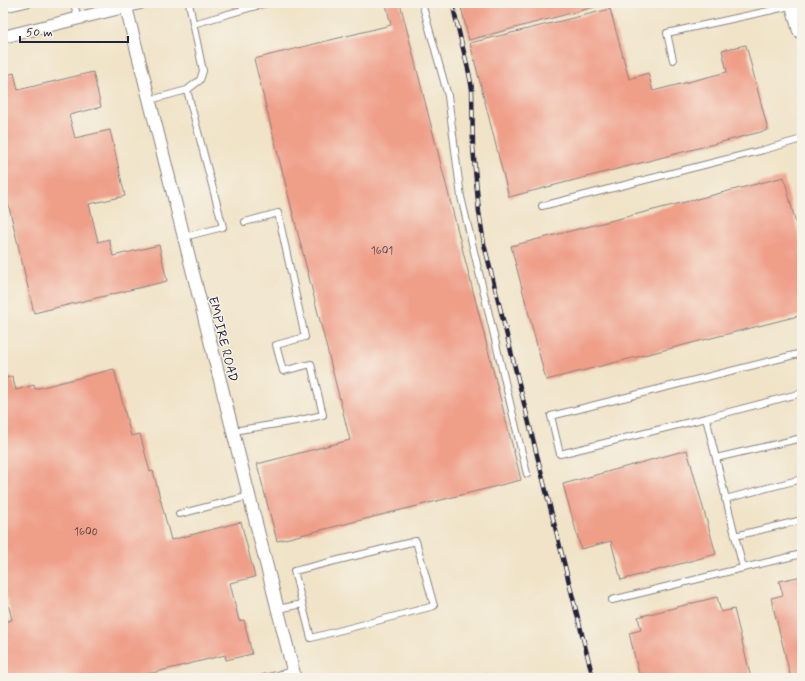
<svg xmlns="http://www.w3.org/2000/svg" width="805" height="681" viewBox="0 0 805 681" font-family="Mynerve,sans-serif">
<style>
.building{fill:#ef9e88}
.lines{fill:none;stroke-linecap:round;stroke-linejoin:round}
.lane-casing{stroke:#898281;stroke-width:8}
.street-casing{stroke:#898281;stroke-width:14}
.primary-casing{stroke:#898281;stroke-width:21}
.lane{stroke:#fff;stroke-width:6}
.street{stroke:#fff;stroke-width:12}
.primary{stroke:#fff;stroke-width:19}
.rail-casing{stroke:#22223b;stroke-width:4.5}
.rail{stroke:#f7f3e8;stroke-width:3;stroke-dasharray:9;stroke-linecap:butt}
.labels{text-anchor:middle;stroke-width:3;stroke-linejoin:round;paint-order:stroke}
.number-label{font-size:11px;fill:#55414e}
.street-label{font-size:13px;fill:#22223b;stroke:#f7f3e8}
</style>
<rect width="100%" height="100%" fill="#f7f3e8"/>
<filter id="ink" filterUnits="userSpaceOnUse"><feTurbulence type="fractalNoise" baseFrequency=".025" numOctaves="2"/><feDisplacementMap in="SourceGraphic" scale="8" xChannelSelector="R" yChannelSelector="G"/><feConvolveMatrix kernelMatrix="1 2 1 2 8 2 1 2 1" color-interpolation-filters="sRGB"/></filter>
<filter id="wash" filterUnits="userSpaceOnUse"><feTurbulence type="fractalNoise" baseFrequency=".012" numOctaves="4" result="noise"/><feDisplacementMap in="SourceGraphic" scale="16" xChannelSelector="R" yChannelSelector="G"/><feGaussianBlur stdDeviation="0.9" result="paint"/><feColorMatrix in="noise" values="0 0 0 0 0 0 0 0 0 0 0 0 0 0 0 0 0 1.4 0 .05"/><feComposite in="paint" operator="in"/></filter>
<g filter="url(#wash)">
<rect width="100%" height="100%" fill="#f0e3c7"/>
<g id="blocks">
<!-- building -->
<path class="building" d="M 390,3 L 400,3 L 521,480 L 277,541 L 257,464 L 350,440 L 254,59 L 391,25 L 386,4 Z
M 460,3 L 598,3 L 598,6 L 469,40 Z
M 610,9 L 629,79 L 648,73 L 653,91 L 727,72 L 722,50 L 746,45 L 768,130 L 509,197 L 470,43 Z
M 93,72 L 101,107 L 69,115 L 75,138 L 110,130 L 125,196 L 89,204 L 98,242 L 109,239 L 113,256 L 159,245 L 167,281 L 34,313 L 3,181 L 3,76 L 14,73 L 18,90 Z
M 784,177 L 802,248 L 802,315 L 546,380 L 511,246 Z
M 114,369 L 131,436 L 140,434 L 150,472 L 153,471 L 171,540 L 241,522 L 255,577 L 230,583 L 239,621 L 244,620 L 252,654 L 226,660 L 225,655 L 132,678 L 7,678 L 3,660 L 3,622 L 12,620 L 3,582 L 3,379 L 12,376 L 16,390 L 34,385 L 35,389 Z
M 687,450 L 716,554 L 621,580 L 611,541 L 581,549 L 563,484 Z
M 802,576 L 802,678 L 791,678 L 771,598 L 783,595 L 779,581 Z
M 717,597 L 721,612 L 734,609 L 751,678 L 640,678 L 629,633 L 641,630 L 638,617 Z"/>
</g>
</g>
<g filter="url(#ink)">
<use href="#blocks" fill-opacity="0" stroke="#898281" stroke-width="1"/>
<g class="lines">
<defs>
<path id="lane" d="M 74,3 L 78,19
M 422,3 L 448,96 L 461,197 L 527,474
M 3,9 L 29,3
M 193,24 L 267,3
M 673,60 L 667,33 L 773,10 L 794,5
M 187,90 L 200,80 L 203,71 L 189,3
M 150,100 L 187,90 L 223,227 L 184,237
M 542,206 L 763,150 L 802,139
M 802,353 L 551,416 L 560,454 L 706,418 L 743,568 L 802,554
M 706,418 L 802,393
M 233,431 L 296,421 L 323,415 L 311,364 L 283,371 L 276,345 L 305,337 L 278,213 L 245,222
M 716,458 L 802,438
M 725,499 L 802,479
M 179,514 L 250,496
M 735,536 L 802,520
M 416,541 L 434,606 L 311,638 L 294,571 Z
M 612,600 L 743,568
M 278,609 L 302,604
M 264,678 L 294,671
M 478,678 L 482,677 L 487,678"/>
<path id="street" d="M 126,7 L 295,678
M 3,37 L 140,3"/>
<path id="primary" d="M 795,3 L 802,29"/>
</defs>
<!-- lane casing -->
<use href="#lane" class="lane-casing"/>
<!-- street casing -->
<use href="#street" class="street-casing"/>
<!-- primary casing -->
<use href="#primary" class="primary-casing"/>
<!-- lane -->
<use href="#lane" class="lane"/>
<!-- street -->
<use href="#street" class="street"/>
<!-- primary -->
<use href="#primary" class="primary"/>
<defs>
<path id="rail" d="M 452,3 L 469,73 L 472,89 L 473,147 L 475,169 L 479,212 L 484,244 L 593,678"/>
</defs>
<!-- rail casing -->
<use href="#rail" class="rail-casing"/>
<!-- rail -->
<use href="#rail" class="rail"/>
</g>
</g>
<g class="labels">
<!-- number labels -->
<g class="number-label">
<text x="382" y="254">1601</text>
<text x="86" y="535">1600</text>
</g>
<!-- street labels -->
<g class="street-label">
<text transform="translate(224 339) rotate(76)" y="5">EMPIRE ROAD</text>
</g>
</g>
<!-- margin -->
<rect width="805" height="681" fill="none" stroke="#f7f3e8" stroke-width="16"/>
<!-- scale -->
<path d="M20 36v6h108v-6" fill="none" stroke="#22223b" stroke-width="2"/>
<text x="26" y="36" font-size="12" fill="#22223b" stroke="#f7f3e8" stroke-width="3" paint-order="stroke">50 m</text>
</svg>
